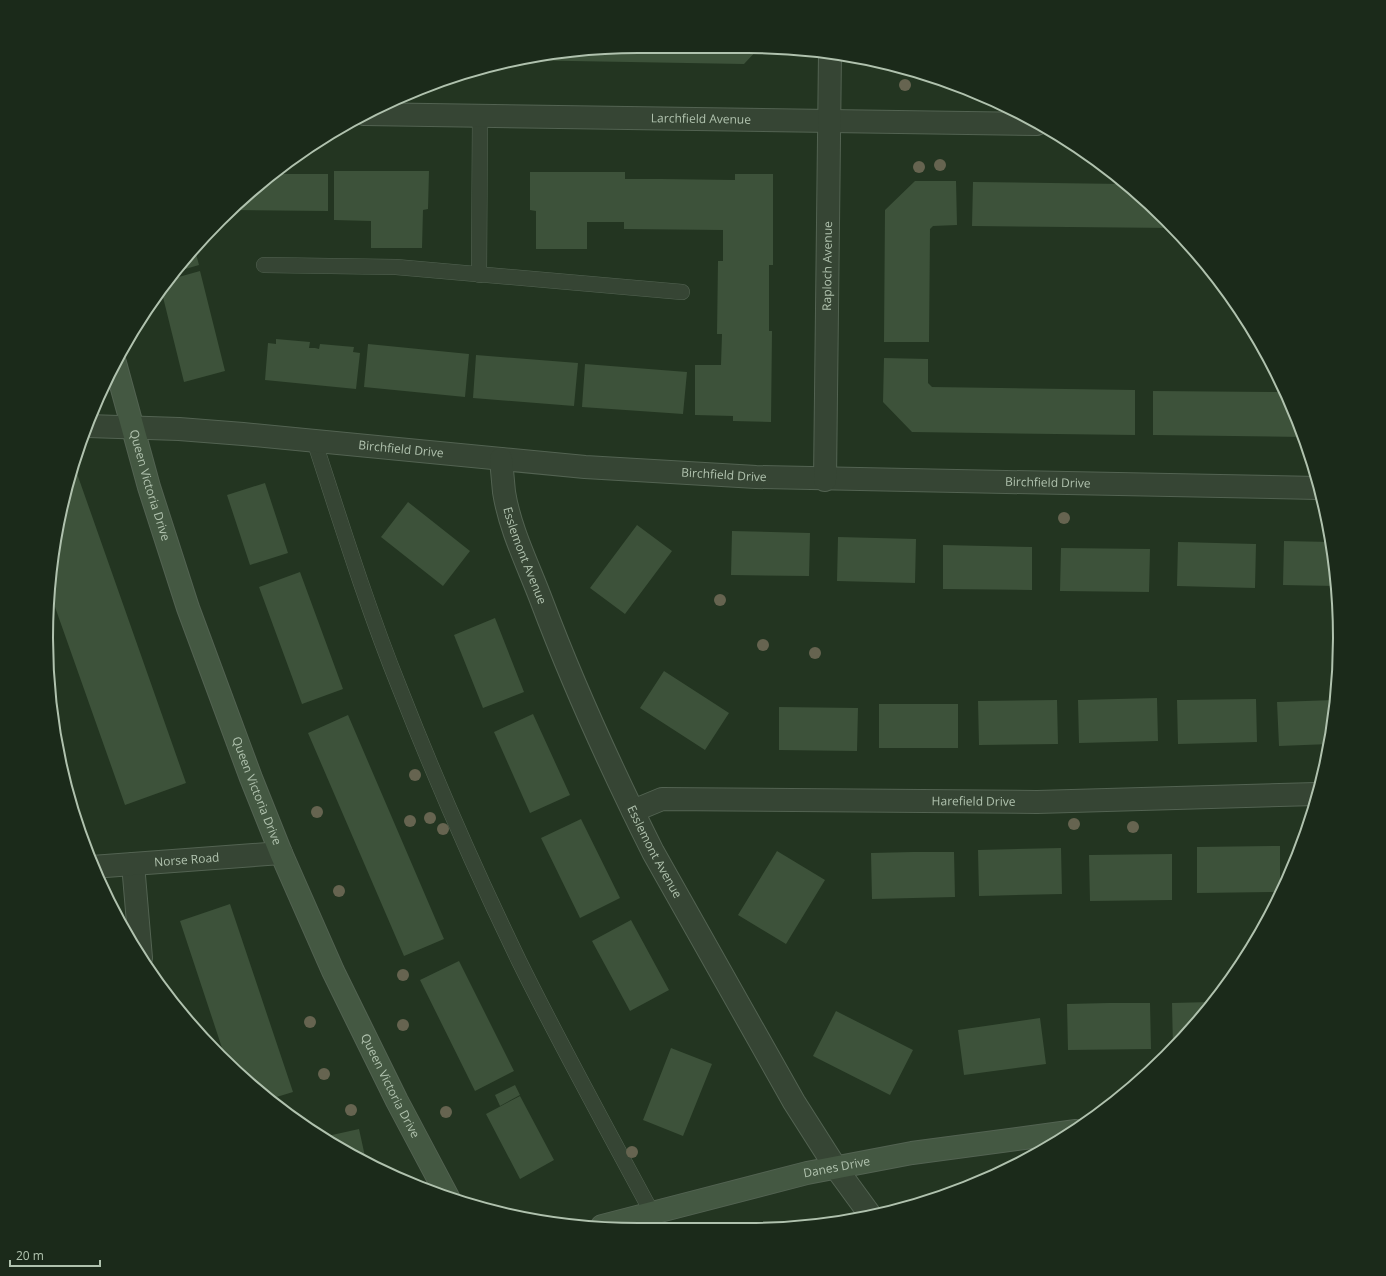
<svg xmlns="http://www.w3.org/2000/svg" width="1386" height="1276" viewBox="0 0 1386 1276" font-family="'Open Sans',sans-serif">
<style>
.building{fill:#3d523a}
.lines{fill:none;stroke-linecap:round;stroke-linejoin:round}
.lane-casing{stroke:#536352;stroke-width:16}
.street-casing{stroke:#536352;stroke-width:24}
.secondary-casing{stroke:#536352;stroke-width:24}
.lane{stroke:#364534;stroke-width:15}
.street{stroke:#364534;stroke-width:22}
.secondary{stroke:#445842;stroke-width:22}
.tree{fill:#666450}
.labels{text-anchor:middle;stroke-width:3;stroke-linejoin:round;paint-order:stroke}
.street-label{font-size:12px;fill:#b0c2ae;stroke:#1b2a1a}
.rim{fill:none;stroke:#b0c2ae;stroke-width:2}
</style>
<rect width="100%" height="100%" fill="#233521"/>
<!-- building -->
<path class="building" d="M 638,46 L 760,47 L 744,64 L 514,60 Z
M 334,171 L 429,171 L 428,209 L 423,210 L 422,248 L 371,248 L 371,221 L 334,220 Z
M 530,172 L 625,172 L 625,179 L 661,179 L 735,180 L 735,174 L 773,174 L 773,265 L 769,265 L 769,331 L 772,331 L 771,422 L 733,421 L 733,416 L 695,415 L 695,365 L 721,365 L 722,334 L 717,334 L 718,261 L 723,261 L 723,230 L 624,229 L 624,222 L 587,222 L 587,249 L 536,249 L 536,211 L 530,210 Z
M 272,174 L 328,174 L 328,211 L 236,210 L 236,207 Z
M 915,181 L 956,181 L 957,225 L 933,226 L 930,229 L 929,342 L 884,342 L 885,210 Z
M 973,182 L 1123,184 L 1167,220 L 1174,228 L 972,226 Z
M 194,246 L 199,265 L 175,272 L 193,248 Z
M 200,271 L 225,371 L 184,382 L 161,289 L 168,280 Z
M 276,339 L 310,342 L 309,348 L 315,348 L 319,349 L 320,344 L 354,347 L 353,352 L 360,353 L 356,389 L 265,380 L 268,343 L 276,344 Z
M 368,344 L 469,354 L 465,397 L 364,387 Z
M 476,355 L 578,363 L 574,406 L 473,398 Z
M 884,358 L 928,359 L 928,383 L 932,387 L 1135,390 L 1135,435 L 912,432 L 883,402 Z
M 585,364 L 687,372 L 683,414 L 582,407 Z
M 1153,391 L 1285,392 L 1295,412 L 1303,437 L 1153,435 Z
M 74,465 L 186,783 L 125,805 L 49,590 L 51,561 L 66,485 Z
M 265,483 L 288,553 L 250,565 L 227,495 Z
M 408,502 L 470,551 L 443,586 L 381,537 Z
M 637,525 L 672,551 L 625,614 L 590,588 Z
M 732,531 L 810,533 L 809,576 L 731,575 Z
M 838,537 L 916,539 L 915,583 L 837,581 Z
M 1284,541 L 1331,542 L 1335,586 L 1283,585 Z
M 1178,542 L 1256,544 L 1255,588 L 1177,586 Z
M 943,545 L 1032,547 L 1032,590 L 943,589 Z
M 1061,548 L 1150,549 L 1149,592 L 1060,591 Z
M 300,572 L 343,689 L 302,704 L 259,587 Z
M 495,618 L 524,692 L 483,708 L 454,635 Z
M 664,671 L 729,713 L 705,750 L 640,708 Z
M 1157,698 L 1158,741 L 1079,743 L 1078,700 Z
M 1256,699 L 1257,742 L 1178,744 L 1177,700 Z
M 1057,700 L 1058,744 L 979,745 L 978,701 Z
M 1334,700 L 1330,744 L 1279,746 L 1277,702 Z
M 879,704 L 958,704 L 958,748 L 879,748 Z
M 779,707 L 858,708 L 857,751 L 779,750 Z
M 533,714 L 570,795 L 530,813 L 494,732 Z
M 348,715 L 444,939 L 404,956 L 308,733 Z
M 581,819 L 620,898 L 580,918 L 541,838 Z
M 1302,842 L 1296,861 L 1295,843 Z
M 1280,846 L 1280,892 L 1197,893 L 1197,847 Z
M 1061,848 L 1062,894 L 979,896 L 978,850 Z
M 777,851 L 825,880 L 786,944 L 738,915 Z
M 913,852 L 954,852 L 955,897 L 872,899 L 871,853 Z
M 1172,854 L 1172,900 L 1090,901 L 1089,855 Z
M 230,904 L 293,1092 L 270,1099 L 247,1083 L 227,1063 L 180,921 Z
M 631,920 L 669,990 L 630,1011 L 592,941 Z
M 459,961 L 514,1071 L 475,1091 L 420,980 Z
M 1211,1002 L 1173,1049 L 1172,1003 Z
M 1109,1003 L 1150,1003 L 1151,1049 L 1068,1050 L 1067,1004 Z
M 836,1011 L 913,1050 L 890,1095 L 813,1056 Z
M 1040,1018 L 1046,1064 L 964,1075 L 958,1030 Z
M 671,1048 L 712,1064 L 683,1136 L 643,1120 Z
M 515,1085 L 520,1095 L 500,1106 L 495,1095 Z
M 520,1096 L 554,1160 L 520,1179 L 486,1114 Z
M 359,1129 L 366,1161 L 342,1151 L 323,1137 Z"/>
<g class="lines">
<defs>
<path id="lane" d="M 264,265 L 396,267 L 682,292
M 479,275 L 480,116
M 314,440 C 341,523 367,607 400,689 C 436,781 476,872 519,961 C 561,1046 607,1129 652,1213"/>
<g id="street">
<path id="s1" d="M 364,114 L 1037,124"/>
<path id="s2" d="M 88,426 L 179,429 L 243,434 L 585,467 L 756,477 L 1318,488"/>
<path id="s3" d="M 501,459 C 502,470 503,482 504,492 C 510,530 529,567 542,602 C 574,687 612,770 653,852 L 794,1102 L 836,1168 L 871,1216"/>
<path id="s4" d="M 825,480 L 830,53"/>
<path id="s5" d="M 633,811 L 662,799 L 1037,802 L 1316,794"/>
<path d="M 133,864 L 141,958"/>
<path id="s6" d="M 92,867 L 281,853"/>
</g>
<g id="secondary">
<path id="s7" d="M 115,363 L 149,487 L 188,608 L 251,778 L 281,853 L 333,971 L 397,1101 L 449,1199"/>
<path id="s8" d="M 602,1226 L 807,1173 L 912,1153 L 1076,1131"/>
</g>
</defs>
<!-- lane casing -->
<use href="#lane" class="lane-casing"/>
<!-- street casing -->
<use href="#street" class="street-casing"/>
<!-- secondary casing -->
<use href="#secondary" class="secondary-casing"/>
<!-- lane -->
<use href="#lane" class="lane"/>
<!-- street -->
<use href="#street" class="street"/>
<!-- secondary -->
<use href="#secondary" class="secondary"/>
</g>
<!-- trees -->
<g class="tree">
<circle cx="905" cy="85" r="6"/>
<circle cx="940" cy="165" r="6"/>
<circle cx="919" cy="167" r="6"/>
<circle cx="1064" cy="518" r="6"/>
<circle cx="720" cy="600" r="6"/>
<circle cx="763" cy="645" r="6"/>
<circle cx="815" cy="653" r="6"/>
<circle cx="415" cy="775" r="6"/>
<circle cx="317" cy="812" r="6"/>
<circle cx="430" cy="818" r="6"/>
<circle cx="410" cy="821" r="6"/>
<circle cx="1074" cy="824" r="6"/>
<circle cx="1133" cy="827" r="6"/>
<circle cx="443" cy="829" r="6"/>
<circle cx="339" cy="891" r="6"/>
<circle cx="403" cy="975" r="6"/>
<circle cx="310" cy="1022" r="6"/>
<circle cx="403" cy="1025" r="6"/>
<circle cx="324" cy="1074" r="6"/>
<circle cx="351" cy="1110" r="6"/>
<circle cx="446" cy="1112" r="6"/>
<circle cx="632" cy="1152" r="6"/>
</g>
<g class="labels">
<!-- street labels -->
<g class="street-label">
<text dy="4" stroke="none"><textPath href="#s1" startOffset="337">Larchfield Avenue</textPath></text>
<text dy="4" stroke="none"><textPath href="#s4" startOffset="214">Raploch Avenue</textPath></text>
<text dy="4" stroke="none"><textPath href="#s2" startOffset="314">Birchfield Drive</textPath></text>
<text dy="4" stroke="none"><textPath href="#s2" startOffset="638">Birchfield Drive</textPath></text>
<text dy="4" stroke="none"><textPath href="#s2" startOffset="962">Birchfield Drive</textPath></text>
<text dy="4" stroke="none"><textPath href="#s7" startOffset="127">Queen Victoria Drive</textPath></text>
<text dy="4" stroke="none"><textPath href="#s3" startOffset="100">Esslemont Avenue</textPath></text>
<text dy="4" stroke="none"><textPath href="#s7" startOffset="451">Queen Victoria Drive</textPath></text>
<text dy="4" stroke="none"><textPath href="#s5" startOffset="343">Harefield Drive</textPath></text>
<text dy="4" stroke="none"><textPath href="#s3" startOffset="424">Esslemont Avenue</textPath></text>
<text dy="4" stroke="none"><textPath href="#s6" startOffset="95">Norse Road</textPath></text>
<text dy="4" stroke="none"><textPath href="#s7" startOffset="775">Queen Victoria Drive</textPath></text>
<text dy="4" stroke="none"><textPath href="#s8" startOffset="242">Danes Drive</textPath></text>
</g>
</g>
<!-- crop -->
<path d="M0 0H1386V1276H0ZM638 53H748A585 585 0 0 1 1333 638V638A585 585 0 0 1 748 1223H638A585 585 0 0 1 53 638V638A585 585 0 0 1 638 53Z" fill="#1b2a1a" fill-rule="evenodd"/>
<path class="rim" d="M638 53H748A585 585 0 0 1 1333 638V638A585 585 0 0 1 748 1223H638A585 585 0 0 1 53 638V638A585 585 0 0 1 638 53Z"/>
<!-- scale -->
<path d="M10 1260v6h90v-6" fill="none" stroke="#b0c2ae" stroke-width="2"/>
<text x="16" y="1260" font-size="12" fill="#b0c2ae" stroke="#1b2a1a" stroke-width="3" paint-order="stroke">20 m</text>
</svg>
